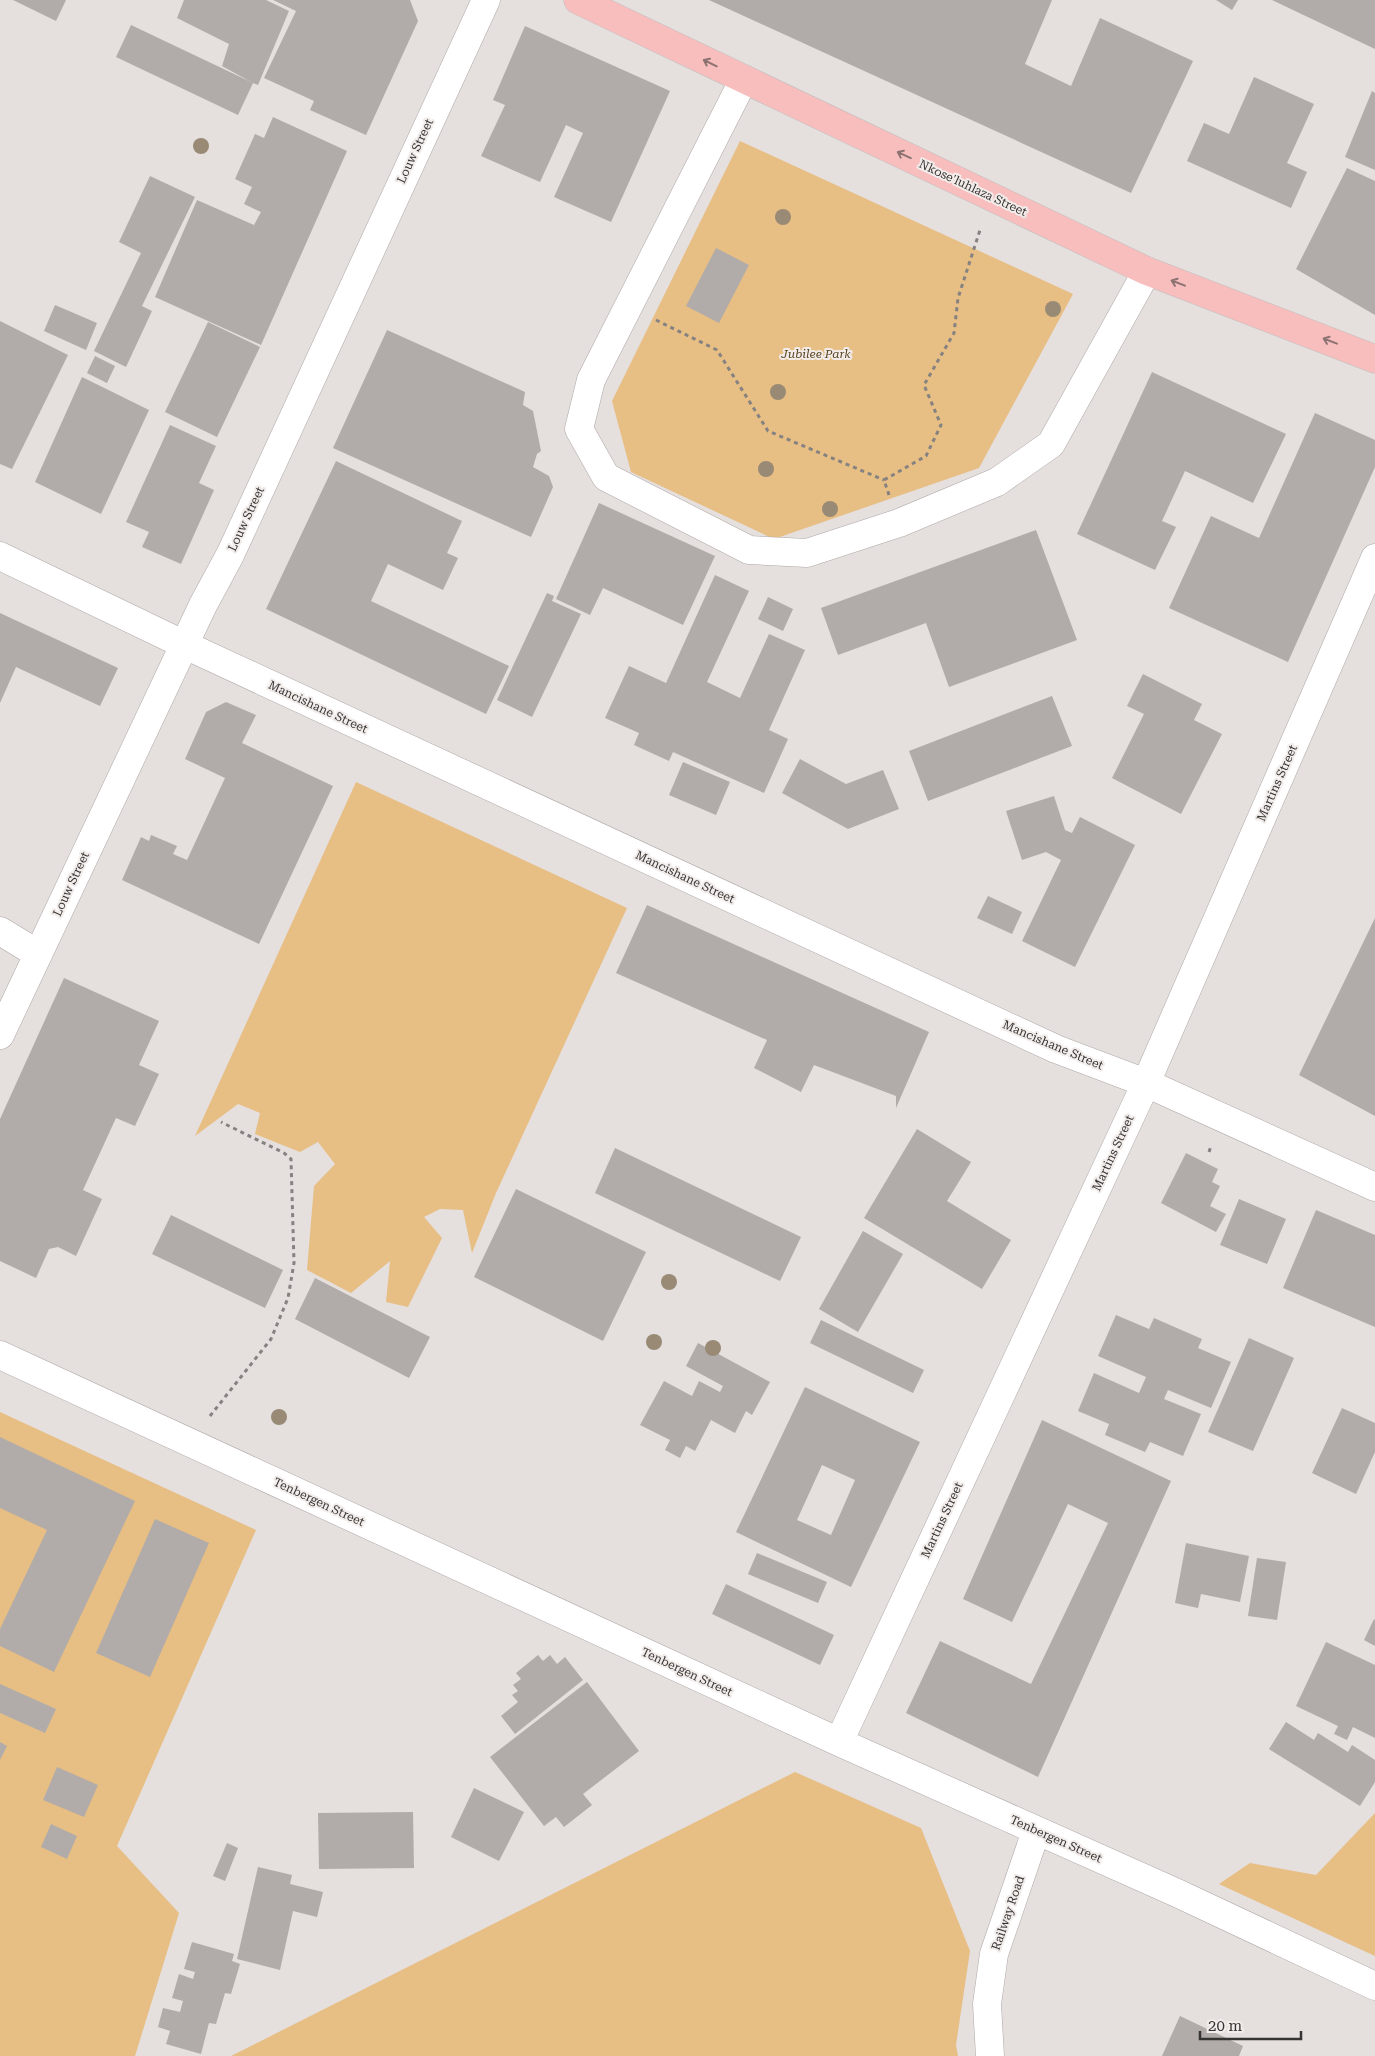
<svg xmlns="http://www.w3.org/2000/svg" width="1375" height="2056" viewBox="0 0 1375 2056" font-family="'Roboto Serif',serif">
<style>
.green{fill:#e7be83}
.building{fill:#b1aca9;fill-rule:evenodd}
.lines{fill:none;stroke-linecap:round;stroke-linejoin:round}
.minor-casing{stroke:#afa9a7;stroke-width:29}
.major-casing{stroke:#bfbebe;stroke-width:29}
.path{stroke:#868281;stroke-width:3;stroke-dasharray:4 4;stroke-linecap:butt}
.minor{stroke:#fff;stroke-width:28}
.major{stroke:#f8bebe;stroke-width:28}
.tree{fill:#998a76}
.oneway{stroke:#8d7272}
.labels{text-anchor:middle;stroke-width:4;stroke-linejoin:round;paint-order:stroke}
.street-label{font-size:12px;fill:#363433;stroke:#f2ecea}
.park-label{font-size:12px;font-style:italic;fill:#5a4421;stroke:#f2ecea}
</style>
<rect width="100%" height="100%" fill="#e5dfdd"/>
<!-- green -->
<path class="green" d="M 740,141 L 1073,294 L 979,468 L 774,539 L 631,472 L 612,401 Z
M 356,782 L 627,908 L 496,1193 L 472,1253 L 463,1210 L 440,1209 L 424,1217 L 442,1238 L 408,1307 L 386,1302 L 390,1261 L 351,1293 L 307,1270 L 314,1186 L 335,1164 L 318,1142 L 300,1152 L 255,1134 L 260,1113 L 238,1104 L 195,1136 Z
M 0,1412 L 256,1530 L 117,1846 L 179,1913 L 135,2056 L 0,2056 Z
M 795,1772 L 921,1828 L 970,1951 L 956,2045 L 958,2056 L 231,2056 Z
M 1375,1813 L 1375,1956 L 1219,1884 L 1250,1863 L 1316,1875 Z"/>
<!-- building -->
<path class="building" d="M 13,0 L 66,0 L 56,21 Z
M 184,0 L 266,0 L 289,11 L 258,85 L 253,83 L 238,115 L 116,57 L 131,25 L 251,82 L 222,66 L 229,44 L 177,18 Z
M 273,0 L 410,0 L 418,21 L 366,135 L 310,110 L 314,101 L 264,78 L 296,11 Z
M 709,0 L 1052,0 L 1025,64 L 1071,86 L 1100,18 L 1193,61 L 1131,193 Z
M 1216,0 L 1238,0 L 1232,10 Z
M 1272,0 L 1375,0 L 1375,49 Z
M 525,26 L 670,91 L 611,222 L 554,197 L 583,133 L 566,125 L 540,182 L 481,156 L 505,105 L 493,100 Z
M 1254,77 L 1314,104 L 1287,163 L 1307,172 L 1291,208 L 1187,161 L 1204,123 L 1229,134 Z
M 1372,91 L 1375,93 L 1375,170 L 1345,157 Z
M 273,117 L 347,151 L 261,345 L 155,297 L 197,200 L 254,225 L 261,212 L 244,204 L 252,187 L 235,179 L 255,134 L 264,138 Z
M 1347,168 L 1375,181 L 1375,315 L 1296,269 Z
M 150,176 L 195,197 L 142,306 L 152,311 L 126,367 L 94,351 L 141,253 L 119,242 Z
M 716,248 L 749,265 L 719,323 L 686,306 Z
M 55,305 L 97,323 L 86,350 L 44,331 Z
M 0,321 L 68,355 L 12,469 L 0,464 Z
M 208,322 L 260,347 L 217,437 L 165,412 Z
M 387,330 L 525,392 L 523,405 L 533,411 L 541,451 L 537,454 L 533,467 L 549,476 L 553,487 L 531,537 L 333,448 Z
M 95,356 L 115,366 L 107,383 L 87,373 Z
M 1152,372 L 1286,434 L 1253,503 L 1185,471 L 1162,521 L 1176,527 L 1155,570 L 1077,534 Z
M 82,377 L 149,410 L 101,514 L 35,482 Z
M 1315,413 L 1375,440 L 1375,467 L 1288,662 L 1169,608 L 1211,516 L 1259,538 Z
M 170,425 L 216,446 L 199,483 L 214,490 L 181,564 L 142,547 L 149,532 L 126,522 Z
M 336,461 L 462,521 L 447,553 L 458,558 L 443,590 L 388,564 L 371,601 L 509,666 L 486,714 L 266,609 Z
M 599,503 L 715,556 L 683,625 L 603,588 L 590,615 L 556,599 Z
M 1036,530 L 1077,640 L 949,687 L 926,623 L 838,655 L 821,608 Z
M 715,575 L 749,591 L 707,682 L 740,698 L 769,634 L 805,650 L 769,730 L 788,739 L 764,793 L 673,752 L 669,761 L 634,745 L 639,733 L 605,718 L 629,666 L 666,683 Z
M 547,593 L 554,596 L 552,601 L 581,614 L 532,717 L 497,700 Z
M 768,597 L 793,609 L 783,631 L 758,619 Z
M 0,613 L 118,668 L 100,706 L 16,667 L 0,703 Z
M 1143,674 L 1202,704 L 1194,720 L 1222,734 L 1181,814 L 1112,778 L 1144,714 L 1127,706 Z
M 1052,696 L 1072,746 L 928,801 L 909,751 Z
M 226,702 L 256,715 L 242,743 L 333,786 L 259,944 L 122,880 L 141,837 L 149,841 L 151,835 L 177,846 L 173,854 L 187,860 L 225,778 L 185,759 L 206,712 Z
M 800,759 L 846,784 L 883,770 L 899,809 L 848,829 L 782,793 Z
M 683,762 L 730,782 L 716,815 L 669,795 Z
M 1054,796 L 1065,830 L 1072,833 L 1080,817 L 1135,845 L 1075,967 L 1022,941 L 1061,860 L 1046,852 L 1022,860 L 1006,811 Z
M 988,896 L 1022,912 L 1012,934 L 977,918 Z
M 647,905 L 929,1032 L 896,1108 L 896,1096 L 814,1065 L 801,1092 L 754,1068 L 767,1040 L 616,973 Z
M 1375,918 L 1375,1116 L 1299,1075 Z
M 64,978 L 159,1021 L 139,1065 L 159,1074 L 135,1126 L 116,1118 L 83,1190 L 102,1199 L 76,1256 L 58,1247 L 49,1249 L 36,1278 L 0,1261 L 0,1119 Z
M 917,1129 L 971,1162 L 947,1201 L 1011,1240 L 982,1289 L 864,1218 Z
M 615,1148 L 801,1237 L 780,1281 L 595,1193 Z
M 1186,1153 L 1218,1169 L 1212,1182 L 1220,1186 L 1210,1206 L 1226,1214 L 1216,1232 L 1161,1203 Z
M 516,1189 L 646,1252 L 603,1341 L 474,1277 Z
M 1239,1199 L 1286,1219 L 1267,1264 L 1220,1245 Z
M 1316,1210 L 1375,1235 L 1375,1327 L 1283,1288 Z
M 171,1215 L 283,1270 L 265,1308 L 152,1254 Z
M 863,1231 L 903,1254 L 858,1332 L 819,1309 Z
M 315,1278 L 430,1337 L 409,1378 L 295,1319 Z
M 1116,1315 L 1149,1329 L 1154,1318 L 1202,1339 L 1198,1348 L 1231,1362 L 1211,1408 L 1168,1390 L 1164,1399 L 1201,1414 L 1183,1456 L 1150,1442 L 1145,1452 L 1105,1435 L 1109,1424 L 1078,1411 L 1094,1373 L 1139,1393 L 1146,1377 L 1098,1356 Z
M 821,1320 L 924,1370 L 913,1393 L 810,1343 Z
M 1249,1338 L 1294,1358 L 1253,1451 L 1208,1432 Z
M 698,1343 L 770,1382 L 752,1415 L 746,1411 L 735,1433 L 711,1420 L 695,1451 L 686,1446 L 680,1458 L 665,1450 L 670,1440 L 640,1425 L 664,1381 L 692,1396 L 699,1381 L 720,1392 L 723,1386 L 686,1366 Z
M 805,1387 L 920,1442 L 851,1587 L 736,1532 ZM 822,1465 L 855,1480 L 831,1535 L 797,1520 Z
M 1342,1408 L 1375,1423 L 1375,1452 L 1356,1494 L 1312,1473 Z
M 1042,1420 L 1171,1481 L 1038,1777 L 906,1713 L 940,1641 L 1031,1684 L 1108,1523 L 1068,1504 L 1012,1622 L 963,1599 Z
M 0,1437 L 135,1501 L 54,1672 L 0,1646 L 0,1629 L 47,1530 L 0,1508 Z
M 155,1519 L 209,1543 L 150,1677 L 96,1653 Z
M 1186,1543 L 1249,1556 L 1240,1602 L 1201,1594 L 1198,1608 L 1175,1603 Z
M 757,1553 L 827,1582 L 818,1603 L 748,1574 Z
M 1257,1558 L 1286,1562 L 1277,1620 L 1248,1616 Z
M 726,1584 L 834,1635 L 820,1665 L 712,1614 Z
M 1374,1619 L 1375,1620 L 1375,1646 L 1364,1640 Z
M 1326,1642 L 1375,1665 L 1375,1738 L 1353,1727 L 1347,1740 L 1334,1734 L 1338,1726 L 1296,1706 Z
M 538,1655 L 543,1661 L 550,1655 L 557,1664 L 565,1657 L 583,1680 L 515,1734 L 501,1716 L 518,1702 L 512,1695 L 518,1691 L 513,1685 L 521,1679 L 516,1673 Z
M 587,1682 L 639,1751 L 583,1794 L 592,1805 L 564,1827 L 556,1817 L 544,1826 L 490,1757 Z
M 0,1684 L 56,1709 L 45,1733 L 0,1713 Z
M 1286,1722 L 1314,1740 L 1318,1733 L 1348,1752 L 1352,1745 L 1375,1760 L 1375,1782 L 1360,1806 L 1269,1749 Z
M 0,1742 L 7,1746 L 0,1760 Z
M 57,1767 L 98,1785 L 84,1817 L 43,1800 Z
M 474,1788 L 524,1812 L 499,1861 L 451,1837 Z
M 413,1812 L 414,1868 L 319,1869 L 318,1813 Z
M 51,1824 L 77,1836 L 67,1859 L 41,1847 Z
M 227,1843 L 238,1848 L 225,1881 L 213,1876 Z
M 258,1867 L 292,1875 L 290,1884 L 323,1892 L 317,1917 L 293,1911 L 280,1970 L 237,1959 Z
M 192,1942 L 234,1954 L 232,1961 L 240,1964 L 231,1994 L 225,1993 L 216,2024 L 209,2023 L 201,2054 L 166,2044 L 170,2031 L 158,2027 L 163,2008 L 180,2012 L 183,2001 L 172,1998 L 179,1974 L 193,1979 L 195,1972 L 184,1969 Z
M 1180,2016 L 1243,2046 L 1239,2056 L 1162,2056 Z"/>
<g class="lines">
<defs>
<path id="minor" d="M 744,79 L 591,380 L 579,429 L 606,477 L 749,550 L 807,553 L 899,523 L 997,482 L 1051,444 L 1147,271
M 0,556 L 185,645 L 1056,1049 L 1146,1083 L 1375,1187
M 0,931 L 38,954
M 0,1035 L 203,605 L 230,555 L 486,0
M 0,1355 L 839,1742 L 1177,1893 L 1375,1986
M 839,1742 L 1146,1083 L 1375,558
M 990,2056 L 987,2004 L 994,1954 L 1036,1831"/>
<path id="major" d="M 578,0 L 1147,271 L 1375,359"/>
</defs>
<!-- minor casing -->
<use href="#minor" class="minor-casing"/>
<!-- major casing -->
<use href="#major" class="major-casing"/>
<!-- path -->
<path class="path" d="M 656,320 L 717,350 L 768,431 L 884,480
M 889,495 L 884,480 L 926,456 L 941,425 L 924,385 L 954,333 L 958,298 L 981,227
M 1209,1152 L 1211,1146
M 210,1416 L 271,1339 L 288,1298 L 294,1263 L 291,1159 L 284,1153 L 221,1122"/>
<!-- minor -->
<use href="#minor" class="minor"/>
<!-- major -->
<use href="#major" class="major"/>
</g>
<!-- trees -->
<g class="tree">
<circle cx="201" cy="146" r="8"/>
<circle cx="783" cy="217" r="8"/>
<circle cx="1053" cy="309" r="8"/>
<circle cx="778" cy="392" r="8"/>
<circle cx="766" cy="469" r="8"/>
<circle cx="830" cy="509" r="8"/>
<circle cx="669" cy="1282" r="8"/>
<circle cx="654" cy="1342" r="8"/>
<circle cx="713" cy="1348" r="8"/>
<circle cx="279" cy="1417" r="8"/>
</g>
<!-- one-way arrows -->
<defs><path id="oneway-shaft" d="M-6 0H5M1.5-3L5.5 0L1.5 3" fill="none" stroke-width="1.6" stroke-linecap="round" stroke-linejoin="round" transform="scale(1.25)"/></defs>
<g class="oneway">
<use href="#oneway-shaft" transform="translate(710 63) rotate(-154)"/>
<use href="#oneway-shaft" transform="translate(904 155) rotate(-155)"/>
<use href="#oneway-shaft" transform="translate(1178 283) rotate(-159)"/>
<use href="#oneway-shaft" transform="translate(1330 341) rotate(-159)"/>
</g>
<g class="labels">
<!-- street labels -->
<g class="street-label">
<text transform="translate(415 151) rotate(-65)" y="4">Louw Street</text>
<text transform="translate(973 188) rotate(25)" y="4">Nkose'luhlaza Street</text>
<text transform="translate(246 519) rotate(-65)" y="4">Louw Street</text>
<text transform="translate(318 707) rotate(25)" y="4">Mancishane Street</text>
<text transform="translate(1277 783) rotate(-66)" y="4">Martins Street</text>
<text transform="translate(685 877) rotate(25)" y="4">Mancishane Street</text>
<text transform="translate(71 884) rotate(-65)" y="4">Louw Street</text>
<text transform="translate(1053 1045) rotate(23)" y="4">Mancishane Street</text>
<text transform="translate(1113 1153) rotate(-65)" y="4">Martins Street</text>
<text transform="translate(319 1502) rotate(25)" y="4">Tenbergen Street</text>
<text transform="translate(942 1520) rotate(-65)" y="4">Martins Street</text>
<text transform="translate(687 1672) rotate(25)" y="4">Tenbergen Street</text>
<text transform="translate(1056 1839) rotate(24)" y="4">Tenbergen Street</text>
<text transform="translate(1008 1913) rotate(-71)" y="4">Railway Road</text>
</g>
<!-- park labels -->
<g class="park-label">
<text x="816" y="358">Jubilee Park</text>
</g>
</g>
<!-- scale -->
<path d="M1200 2031v8h101v-8" fill="none" stroke="#363433" stroke-width="2.5"/>
<text x="1208" y="2031" font-size="15" fill="#363433" stroke="#f2ecea" stroke-width="4" paint-order="stroke">20 m</text>
</svg>
